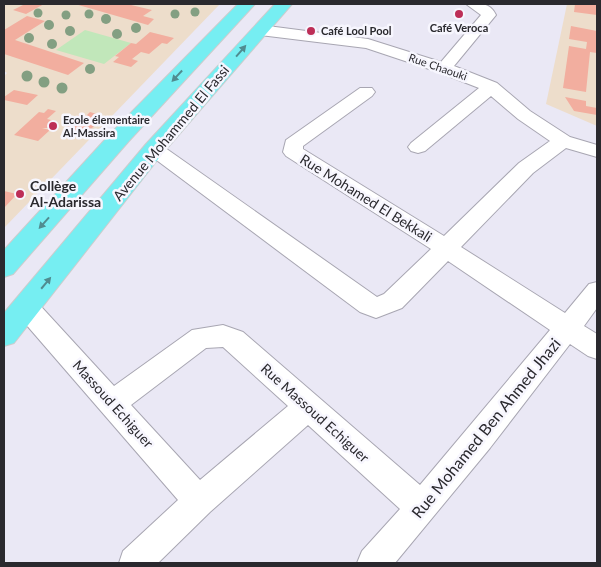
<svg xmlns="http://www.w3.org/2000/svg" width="601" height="567" viewBox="0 0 601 567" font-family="Lato,sans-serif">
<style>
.education{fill:#edddcb}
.green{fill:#c1e7ba}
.building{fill:#f2ae9f}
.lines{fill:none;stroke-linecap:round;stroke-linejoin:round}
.minor-casing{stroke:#a8a6b2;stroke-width:2}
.major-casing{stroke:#cccccd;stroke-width:2}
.minor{fill:#fff;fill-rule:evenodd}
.major{fill:#76eef2;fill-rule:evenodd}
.tree{fill:#839f82}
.oneway{fill:#508c90}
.poi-dot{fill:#bd2e57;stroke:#f7f6fe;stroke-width:2}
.labels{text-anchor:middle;stroke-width:5;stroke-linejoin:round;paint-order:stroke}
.far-poi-label{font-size:11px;font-weight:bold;fill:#2a292e;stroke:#f7f6fe;text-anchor:start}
.far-street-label{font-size:11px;fill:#2a292e;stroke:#f7f6fe}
.street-label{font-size:14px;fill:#2a292e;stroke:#f7f6fe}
.poi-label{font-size:14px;font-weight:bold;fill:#2a292e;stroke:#f7f6fe;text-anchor:start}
.near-street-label{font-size:16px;fill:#2a292e;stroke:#f7f6fe}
</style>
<rect width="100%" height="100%" fill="#eae8f5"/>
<!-- education -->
<path class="education" d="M 4,4 L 220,4 L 4,228 L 4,76 L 7,73 L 4,71 Z
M 567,4 L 597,4 L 597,126 L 546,104 Z"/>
<!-- green -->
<path class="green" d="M 85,30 L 131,43 L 104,64 L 56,50 Z"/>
<!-- building -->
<path class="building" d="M 25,4 L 44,4 L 26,14 L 13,10 Z
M 75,4 L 127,4 L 152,10 L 143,16 L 154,19 L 148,25 Z
M 575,4 L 597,4 L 597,15 L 574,12 Z
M 27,16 L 45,21 L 15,40 L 84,63 L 68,75 L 4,54 L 4,30 Z
M 571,26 L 597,31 L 597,53 L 590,52 L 586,92 L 563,88 L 569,46 L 586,49 L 587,42 L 569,39 Z
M 150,32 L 174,38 L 167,44 L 162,43 L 149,54 L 141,52 L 132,59 L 138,61 L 131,67 L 113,62 L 119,57 L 115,56 L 131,43 L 136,44 Z
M 14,90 L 38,95 L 27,105 L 4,100 L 4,97 Z
M 565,97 L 586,101 L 586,106 L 597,108 L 597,115 L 574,111 Z
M 48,109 L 56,111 L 47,119 L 55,121 L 48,128 L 42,128 L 50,130 L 38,141 L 14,135 L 39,112 L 44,113 Z
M 90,112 L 100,115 L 90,125 L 95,125 L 87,133 L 65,128 L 78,115 L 85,117 Z
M 4,191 L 17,194 L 4,208 Z"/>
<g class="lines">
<defs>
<path id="minor" d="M 466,4 C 479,3 490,2 496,15 L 454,66 L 497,83 L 530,111 L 570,137 L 597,145 L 597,157 L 566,148 L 533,173 L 461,247 L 565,313 L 589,284 L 597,282 L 597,308 L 584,326 L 597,334 L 597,359 L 588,356 L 570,344 L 490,448 L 395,563 L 357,563 L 362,551 L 400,509 L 308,425 L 210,512 L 158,563 L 119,563 L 123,551 L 178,500 L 17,314 L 14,307 L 17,300 L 26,297 L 35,300 L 114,386 L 192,330 L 223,325 L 243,332 L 420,485 L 550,330 L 448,261 L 402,308 L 376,318 L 360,312 L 147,153 L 144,149 L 147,145 L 154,143 L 161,145 L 377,297 L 384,294 L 431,249 L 286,156 L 283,152 L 286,140 L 360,88 L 372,88 L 375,92 L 372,96 L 303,146 L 303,149 L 444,236 L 519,163 L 550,141 L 518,119 L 491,96 L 425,151 L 418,153 L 411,151 L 408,147 L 411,143 L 479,88 L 438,72 L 366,48 L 260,35 L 252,30 L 260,25 L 368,39 L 441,62 L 481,15 ZM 223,347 L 288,406 L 200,480 L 131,405 L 206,348 Z"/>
<path id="major" d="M 238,4 L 255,4 L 128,142 L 13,274 L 4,277 L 4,250 L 112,132 Z
M 275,4 L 292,4 L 162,154 L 14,343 L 4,346 L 4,313 L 146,144 Z"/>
</defs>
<!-- minor casing -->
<use href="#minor" class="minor-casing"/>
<!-- major casing -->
<use href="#major" class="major-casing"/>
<!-- minor -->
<use href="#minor" class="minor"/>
<!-- major -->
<use href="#major" class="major"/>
</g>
<!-- trees -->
<g class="tree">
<circle cx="195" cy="12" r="4.5"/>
<circle cx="38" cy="13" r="4.5"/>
<circle cx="89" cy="14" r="4.5"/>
<circle cx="175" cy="14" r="4.5"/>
<circle cx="66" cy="15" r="4.5"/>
<circle cx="106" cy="19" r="5"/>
<circle cx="49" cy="25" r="5"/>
<circle cx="136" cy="28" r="5"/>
<circle cx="70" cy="31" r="5"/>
<circle cx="117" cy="34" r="5"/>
<circle cx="29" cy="38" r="5"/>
<circle cx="52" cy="44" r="5"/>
<circle cx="90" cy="69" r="5"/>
<circle cx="27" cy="76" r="5.5"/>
<circle cx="44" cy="82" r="5.5"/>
<circle cx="62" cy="88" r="5.5"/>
</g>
<!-- one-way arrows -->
<defs><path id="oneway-solid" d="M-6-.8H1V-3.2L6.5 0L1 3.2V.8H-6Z" transform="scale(1.25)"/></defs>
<g class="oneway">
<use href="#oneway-solid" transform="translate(241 51) rotate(-49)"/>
<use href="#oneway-solid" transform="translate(177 76) rotate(133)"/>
<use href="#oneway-solid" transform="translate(44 223) rotate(132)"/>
<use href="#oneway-solid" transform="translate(46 283) rotate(-50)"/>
</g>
<!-- markers -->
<g class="poi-dot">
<circle cx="459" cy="14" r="5"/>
<circle cx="311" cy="31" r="5"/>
<circle cx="53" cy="126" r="5"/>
<circle cx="20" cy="194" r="5"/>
</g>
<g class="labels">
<!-- far-poi labels -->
<g class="far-poi-label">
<text x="459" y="32" text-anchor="middle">Café Veroca</text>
<text x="321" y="35">Café Lool Pool</text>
<text x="63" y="124">Ecole élementaire<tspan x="63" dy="13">Al-Massira</tspan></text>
</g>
<!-- far-street labels -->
<g class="far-street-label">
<text transform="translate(438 67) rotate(19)" y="4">Rue Chaouki</text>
</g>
<!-- street labels -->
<g class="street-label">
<text transform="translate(171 133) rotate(-50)" y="5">Avenue Mohammed El Fassi</text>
<text transform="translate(366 198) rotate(32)" y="5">Rue Mohamed El Bekkali</text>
<text transform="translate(113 404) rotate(48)" y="5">Massoud Echiguer</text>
<text transform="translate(315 413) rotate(42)" y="5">Rue Massoud Echiguer</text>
</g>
<!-- poi labels -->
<g class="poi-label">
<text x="30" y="191">Collège<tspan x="30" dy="16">Al-Adarissa</tspan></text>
</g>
<!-- near-street labels -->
<g class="near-street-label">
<text transform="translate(486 428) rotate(-51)" y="6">Rue Mohamed Ben Ahmed Jhazi</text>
</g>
</g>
<!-- border -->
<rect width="601" height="567" fill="none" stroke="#2a292e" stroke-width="10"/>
</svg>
